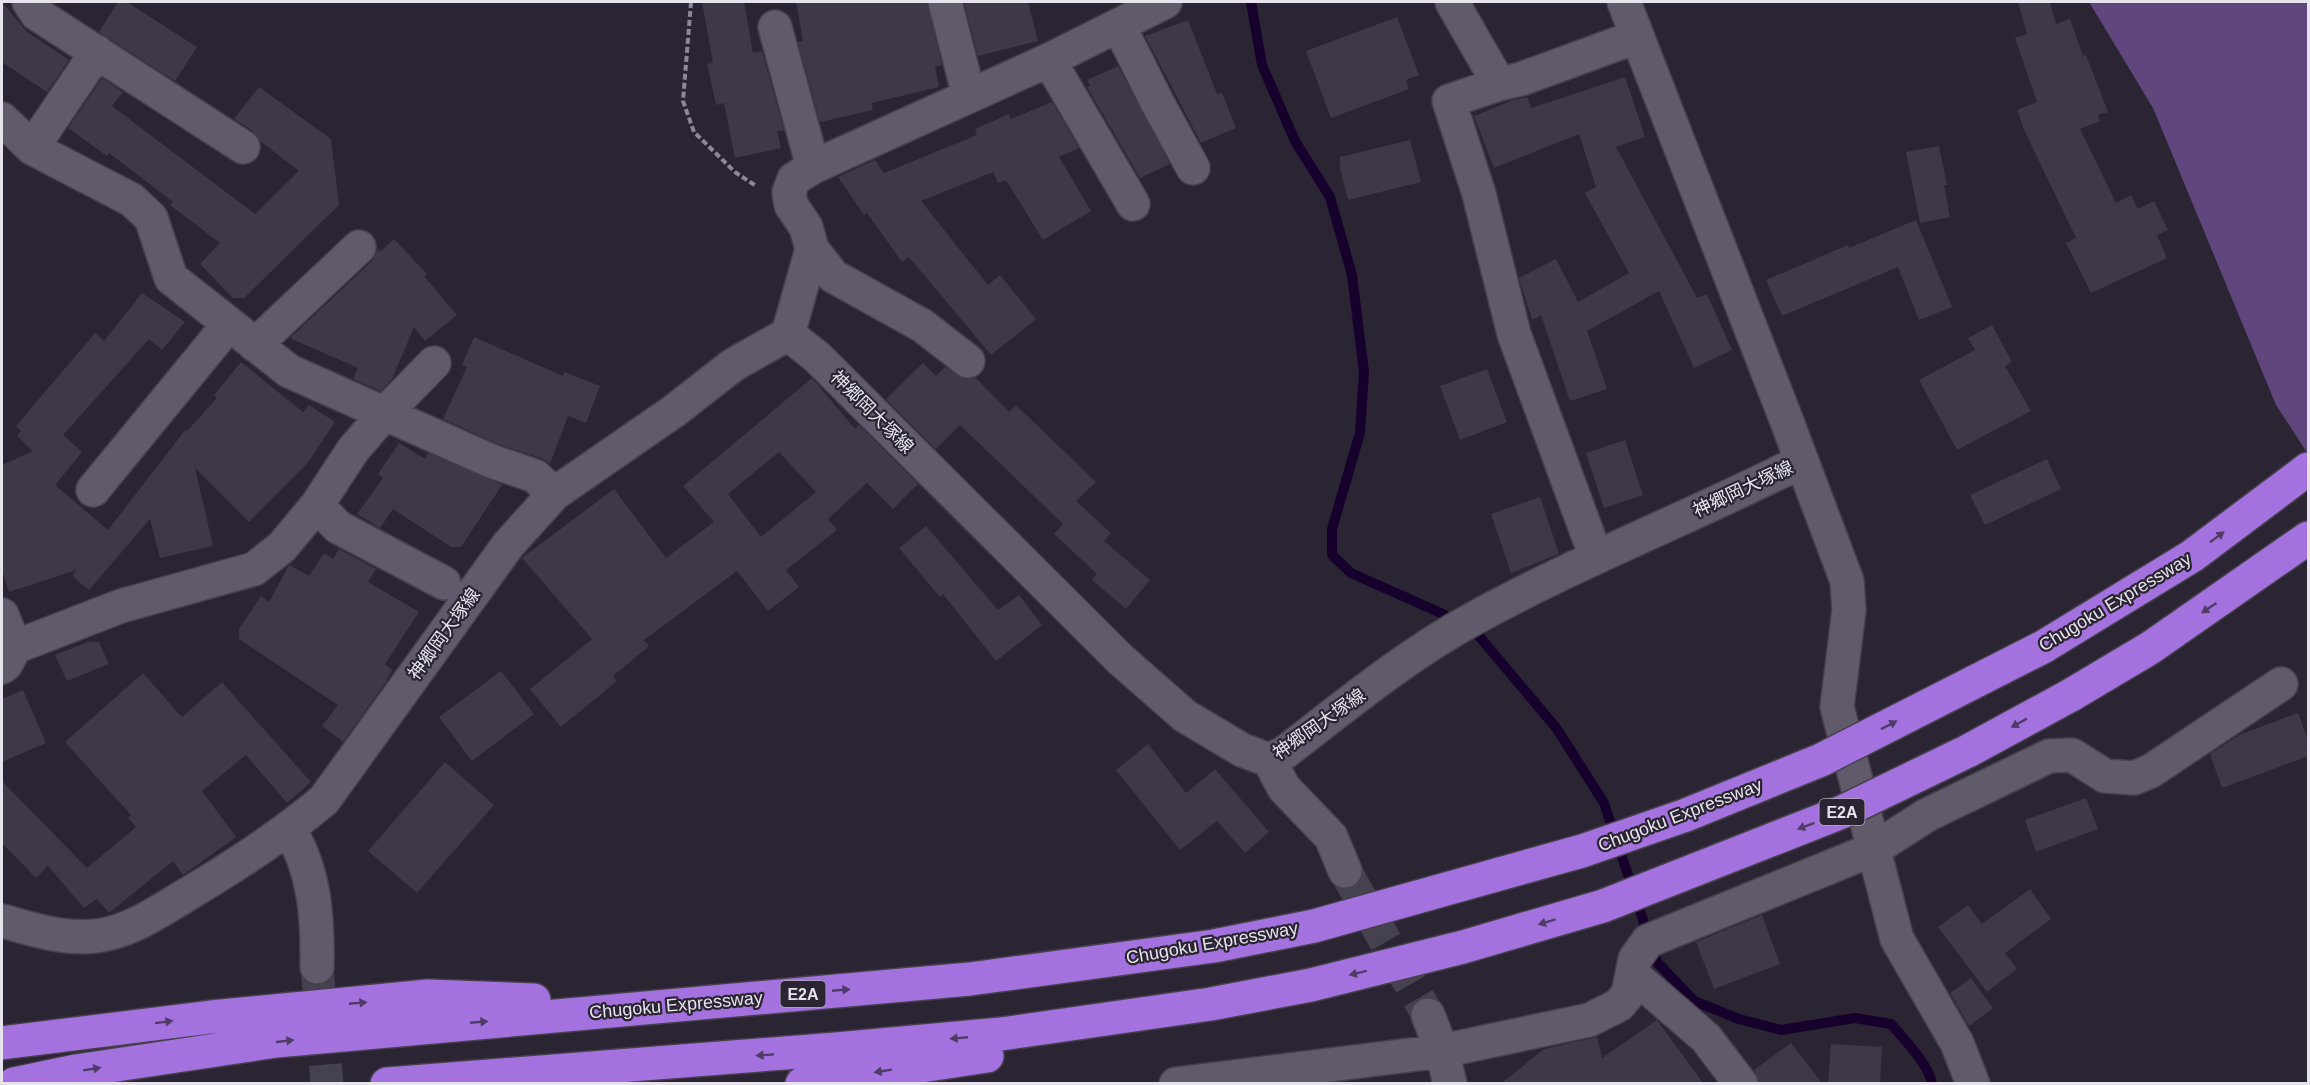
<svg xmlns="http://www.w3.org/2000/svg" width="2310" height="1085" viewBox="0 0 2310 1085" font-family="Helvetica,'Noto Sans JP',sans-serif">
<style>
.forest{fill:#5f477d}
.lines{fill:none;stroke-linecap:round;stroke-linejoin:round}
.stream{stroke:#16002c;stroke-width:10}
.building{fill:#3f3848;fill-rule:evenodd}
.street-tunnel{stroke:#46414f;stroke-width:33;stroke-dasharray:33 16;stroke-linecap:butt}
.street-casing{stroke:#46404d;stroke-width:36}
.highway-casing{stroke:#46404d;stroke-width:36}
.path{stroke:#8d8894;stroke-width:4;stroke-dasharray:6 3;stroke-linecap:butt}
.street{stroke:#605a6a;stroke-width:33}
.highway{stroke:#a372de;stroke-width:33}
.highway-bridge-casing{stroke:#46404d;stroke-width:36;stroke-linecap:butt}
.highway-bridge{stroke:#a372de;stroke-width:33}
.oneway{fill:#4e3b66}
.labels{text-anchor:middle;stroke-width:4.5;stroke-linejoin:round;paint-order:stroke}
.shield{fill:#2a2433;stroke:#aeaab5;stroke-width:1.5}
.shield-label{font-size:16px;font-weight:bold;fill:#e7e3ed}
.street-label{font-size:18px;fill:#e7e3ed;stroke:#2a2433}
</style>
<rect width="100%" height="100%" fill="#2a2433"/>
<!-- forest -->
<path class="forest" d="M 2089,2 L 2308,2 L 2308,454 L 2276,405 L 2153,108 Z"/>
<g class="lines">
<!-- stream -->
<path class="stream" d="M 1251,2 L 1262,65 L 1295,141 L 1330,197 L 1352,275 L 1364,372 L 1360,433 L 1332,529 L 1332,555 L 1351,573 L 1443,614 L 1479,636 L 1557,729 L 1604,803 L 1657,962 L 1694,1001 L 1739,1019 L 1781,1030 L 1855,1018 L 1891,1024 C 1903,1038 1930,1066 1932,1084"/>
</g>
<!-- building -->
<path class="building" d="M 2,2 L 27,32 L 69,60 L 47,92 L 2,62 Z
M 118,2 L 127,2 L 197,47 L 175,81 L 99,32 Z
M 702,2 L 744,2 L 753,53 L 762,51 L 784,130 L 777,131 L 781,148 L 735,158 L 724,103 L 716,105 L 707,64 L 713,63 Z
M 796,2 L 927,2 L 942,65 L 935,67 L 939,87 L 871,103 L 873,110 L 820,122 L 798,42 L 803,41 Z
M 964,2 L 1028,2 L 1038,41 L 978,56 Z
M 2018,2 L 2050,2 L 2056,24 L 2070,19 L 2083,56 L 2086,55 L 2108,112 L 2098,115 L 2100,121 L 2080,129 L 2116,203 L 2131,195 L 2138,209 L 2154,201 L 2168,230 L 2157,235 L 2167,258 L 2091,293 L 2066,243 L 2076,238 L 2025,132 L 2017,110 L 2037,102 L 2015,38 L 2027,34 Z
M 1397,17 L 1419,75 L 1406,80 L 1409,89 L 1331,118 L 1306,51 Z
M 1188,20 L 1217,94 L 1222,93 L 1236,128 L 1201,143 L 1145,36 Z
M 1118,66 L 1170,164 L 1140,178 L 1087,87 L 1090,86 L 1087,80 Z
M 1625,77 L 1645,137 L 1616,147 L 1697,298 L 1707,294 L 1732,350 L 1694,368 L 1659,291 L 1587,331 L 1607,389 L 1570,401 L 1541,315 L 1532,320 L 1519,278 L 1556,259 L 1578,302 L 1629,273 L 1585,193 L 1596,187 L 1579,134 L 1494,168 L 1474,116 L 1511,101 L 1527,97 L 1531,108 Z
M 102,78 L 123,92 L 112,106 L 255,214 L 299,171 L 260,141 L 253,131 L 234,119 L 259,87 L 331,139 L 339,205 L 244,298 L 233,298 L 200,264 L 220,243 L 170,205 L 173,202 L 109,153 L 107,156 L 68,128 Z
M 1052,102 L 1079,148 L 1059,157 L 1091,211 L 1043,240 L 1006,180 L 998,183 L 993,172 L 921,201 L 988,285 L 1000,275 L 1036,319 L 991,355 L 909,257 L 902,262 L 867,213 L 864,215 L 838,177 L 875,160 L 884,173 L 977,135 L 975,129 L 1009,114 L 1011,119 Z
M 1410,140 L 1421,182 L 1348,200 L 1340,168 L 1340,157 Z
M 1939,146 L 1947,185 L 1944,185 L 1950,217 L 1920,223 L 1906,152 Z
M 1916,220 L 1952,307 L 1919,320 L 1898,267 L 1782,316 L 1766,280 L 1848,245 L 1849,248 Z
M 394,239 L 427,274 L 424,276 L 457,315 L 425,341 L 414,327 L 392,379 L 381,391 L 353,379 L 358,368 L 290,338 L 372,261 L 377,251 L 379,249 L 380,252 Z
M 142,293 L 185,322 L 162,350 L 149,339 L 63,435 L 82,452 L 55,485 L 108,530 L 186,429 L 187,431 L 217,398 L 214,395 L 241,362 L 303,412 L 309,405 L 335,422 L 307,464 L 249,522 L 195,468 L 213,546 L 160,558 L 150,519 L 89,590 L 72,576 L 76,570 L 9,592 L 2,570 L 2,465 L 33,451 L 17,436 L 21,431 L 16,426 L 95,333 L 104,341 Z
M 1992,325 L 2012,362 L 2005,366 L 2031,411 L 1957,450 L 1919,380 L 1975,350 L 1968,338 Z
M 474,337 L 563,376 L 564,372 L 600,386 L 586,423 L 568,416 L 550,464 L 541,458 L 498,444 L 443,419 L 467,367 L 462,365 Z
M 923,363 L 936,376 L 945,367 L 965,379 L 976,378 L 1009,412 L 1016,405 L 1096,482 L 1076,501 L 1111,533 L 1104,541 L 1150,580 L 1126,609 L 1092,580 L 1097,574 L 1054,534 L 1063,524 L 960,425 L 936,449 L 886,399 Z
M 1487,369 L 1507,422 L 1460,440 L 1440,386 Z
M 812,378 L 855,429 L 859,425 L 918,484 L 893,509 L 867,483 L 828,519 L 837,530 L 786,570 L 799,587 L 768,611 L 737,571 L 644,640 L 649,646 L 613,676 L 617,681 L 561,727 L 530,689 L 592,639 L 522,558 L 614,489 L 666,558 L 714,522 L 683,486 ZM 779,452 L 816,492 L 761,537 L 728,494 Z
M 1625,440 L 1643,495 L 1604,508 L 1586,453 Z
M 399,443 L 425,459 L 428,453 L 502,485 L 461,547 L 451,547 L 393,509 L 380,528 L 357,514 L 383,478 L 378,474 Z
M 2047,459 L 2061,489 L 1985,525 L 1970,495 Z
M 1540,497 L 1559,554 L 1511,573 L 1491,514 Z
M 926,526 L 998,610 L 1019,595 L 1042,625 L 996,661 L 943,594 L 940,597 L 899,548 Z
M 339,549 L 376,569 L 368,582 L 419,612 L 385,664 L 392,670 L 386,682 L 343,742 L 322,726 L 338,705 L 239,639 L 239,629 L 261,596 L 269,602 L 289,565 L 309,576 L 324,553 L 333,559 Z
M 88,642 L 99,642 L 109,664 L 67,681 L 55,655 Z
M 501,671 L 534,714 L 472,761 L 439,717 Z
M 143,673 L 182,717 L 222,682 L 311,782 L 287,803 L 246,755 L 202,791 L 236,837 L 183,875 L 173,861 L 109,913 L 97,899 L 84,908 L 48,866 L 36,878 L 2,843 L 2,781 L 87,868 L 136,827 L 128,818 L 131,815 L 65,742 Z
M 23,690 L 46,743 L 2,762 L 2,699 Z
M 2298,713 L 2308,740 L 2308,756 L 2222,788 L 2210,754 L 2239,735 Z
M 1148,744 L 1186,793 L 1215,769 L 1269,832 L 1245,853 L 1217,821 L 1180,850 L 1116,770 Z
M 445,762 L 494,805 L 417,893 L 368,851 Z
M 2086,798 L 2098,829 L 2036,852 L 2025,820 Z
M 2030,889 L 2051,919 L 2005,953 L 2017,969 L 1987,992 L 1938,927 L 1968,905 L 1982,924 Z
M 1762,915 L 1780,964 L 1714,989 L 1696,942 Z
M 1971,978 L 1993,1008 L 1969,1026 L 1950,993 Z
M 1657,1020 L 1703,1083 L 1502,1083 L 1544,1049 L 1597,1037 L 1602,1058 Z
M 1791,1043 L 1822,1083 L 1759,1083 L 1754,1070 Z
M 1831,1044 L 1882,1047 L 1880,1083 L 1828,1083 Z"/>
<g class="lines">
<!-- street-tunnel -->
<path class="street-tunnel" d="M 1345,871 L 1428,1015
M 317,967 L 327,1084"/>
<defs>
<path id="street" d="M 29,2 L 37,14 L 243,147
M 945,2 L 969,96
M 1452,2 L 1499,84 L 1521,79 L 1636,37
M 1624,2 L 1786,419 L 1847,581 L 1849,610 L 1837,707 L 1897,939 L 1957,1043 L 1973,1084
M 1119,26 L 1157,102 L 1193,168
M 775,27 L 813,167
M 1049,60 L 1165,2
M 1499,84 L 1449,101 L 1479,194 L 1514,334 L 1596,557
M 2,119 L 32,148 L 132,200 L 151,218 L 171,278 L 289,371 L 491,461 L 535,476 L 554,494
M 32,148 L 97,52
M 812,249 L 833,276 L 923,326 L 968,361
M 788,334 L 817,357 L 1120,659 L 1185,716 L 1242,750 L 1269,760 L 1284,753 C 1345,706 1405,656 1473,619 C 1580,560 1694,516 1802,461
M 788,334 L 812,249 L 806,227 L 791,205 L 789,192 L 794,179 L 813,167 L 1049,60 L 1133,204
M 255,345 L 359,247
M 93,490 L 229,324
M 317,505 L 338,527 L 444,583
M 2,615 L 15,647
M 2,667 L 6,664 L 15,647 L 121,606 L 254,569 L 282,547 L 317,505 L 353,450 L 384,414 L 434,363
M 1269,760 L 1284,788 L 1331,837 L 1345,871
M 289,829 C 315,870 318,920 317,967
M 2,921 C 33,929 63,940 96,936 C 129,932 156,913 183,897 C 233,867 280,837 324,800 L 508,545 L 554,494 L 674,411 L 733,365 L 788,334
M 1632,974 L 1706,1038 L 1741,1084
M 1428,1015 L 1442,1051 L 1450,1084
M 1176,1084 L 1442,1051 L 1589,1020 L 1619,1005 L 1628,994 L 1635,959 L 1648,941 L 1874,849 L 1927,815 L 2049,756 L 2072,755 L 2105,776 L 2134,778 L 2151,771 L 2281,684"/>
<path id="highway" d="M 2043,647 L 2192,556 L 2308,469
M 2071,695 L 2150,648 L 2308,538
M 2,1043 L 211,1017 L 428,996 L 534,1000
M 14,1084 L 76,1071 L 276,1041 L 970,979 L 1214,946 L 1314,926 L 1582,851
M 387,1084 L 836,1049 L 1001,1034 L 1211,1004 L 1311,985 L 1463,947 L 1603,906
M 802,1084 L 987,1056"/>
</defs>
<!-- street casing -->
<use href="#street" class="street-casing"/>
<!-- highway casing -->
<use href="#highway" class="highway-casing"/>
<!-- path -->
<path class="path" d="M 691,2 L 683,101 L 694,132 L 735,172 L 756,186"/>
<!-- street -->
<use href="#street" class="street"/>
<!-- highway -->
<use href="#highway" class="highway"/>
<defs>
<path id="highway-bridge" d="M 1582,851 L 1686,815 L 1821,760 L 2043,647
M 1603,906 L 1842,812 L 1968,751 L 2071,695"/>
</defs>
<!-- highway-bridge casing -->
<use href="#highway-bridge" class="highway-bridge-casing"/>
<!-- highway-bridge -->
<use href="#highway-bridge" class="highway-bridge"/>
</g>
<!-- one-way arrows -->
<defs><path id="oneway-solid" d="M-6-.8H1V-3.2L6.5 0L1 3.2V.8H-6Z" transform="scale(1.5)"/></defs>
<g class="oneway">
<use href="#oneway-solid" transform="translate(2217 537) rotate(-37)"/>
<use href="#oneway-solid" transform="translate(2209 608) rotate(146)"/>
<use href="#oneway-solid" transform="translate(2019 723) rotate(151)"/>
<use href="#oneway-solid" transform="translate(1889 725) rotate(-27)"/>
<use href="#oneway-solid" transform="translate(1806 826) rotate(159)"/>
<use href="#oneway-solid" transform="translate(1547 922) rotate(163)"/>
<use href="#oneway-solid" transform="translate(1358 973) rotate(166)"/>
<use href="#oneway-solid" transform="translate(841 990) rotate(-5)"/>
<use href="#oneway-solid" transform="translate(358 1003) rotate(-5)"/>
<use href="#oneway-solid" transform="translate(164 1022) rotate(-7)"/>
<use href="#oneway-solid" transform="translate(479 1022) rotate(-5)"/>
<use href="#oneway-solid" transform="translate(959 1038) rotate(175)"/>
<use href="#oneway-solid" transform="translate(285 1041) rotate(-6)"/>
<use href="#oneway-solid" transform="translate(765 1055) rotate(176)"/>
<use href="#oneway-solid" transform="translate(92 1069) rotate(-9)"/>
<use href="#oneway-solid" transform="translate(883 1071) rotate(171)"/>
</g>
<g class="labels">
<!-- shield labels -->
<g class="shield">
<rect x="1819.5" y="799" width="45" height="26" rx="4.5"/>
<rect x="780.5" y="981" width="45" height="26" rx="4.5"/>
</g>
<g class="shield-label">
<text x="1842" y="818">E2A</text>
<text x="803" y="1000">E2A</text>
</g>
<!-- street labels -->
<g class="street-label">
<text transform="translate(872 412) rotate(45)" y="6">神郷岡大塚線</text>
<text transform="translate(1743 489) rotate(-25)" y="6">神郷岡大塚線</text>
<text transform="translate(2115 602) rotate(-31)" y="6">Chugoku Expressway</text>
<text transform="translate(444 634) rotate(-54)" y="6">神郷岡大塚線</text>
<text transform="translate(1319 724) rotate(-35)" y="6">神郷岡大塚線</text>
<text transform="translate(1680 815) rotate(-21)" y="6">Chugoku Expressway</text>
<text transform="translate(1212 943) rotate(-10)" y="6">Chugoku Expressway</text>
<text transform="translate(676 1005) rotate(-5)" y="6">Chugoku Expressway</text>
</g>
</g>
<!-- border -->
<rect width="2310" height="1085" fill="none" stroke="#e7e3ed" stroke-width="6"/>
</svg>
